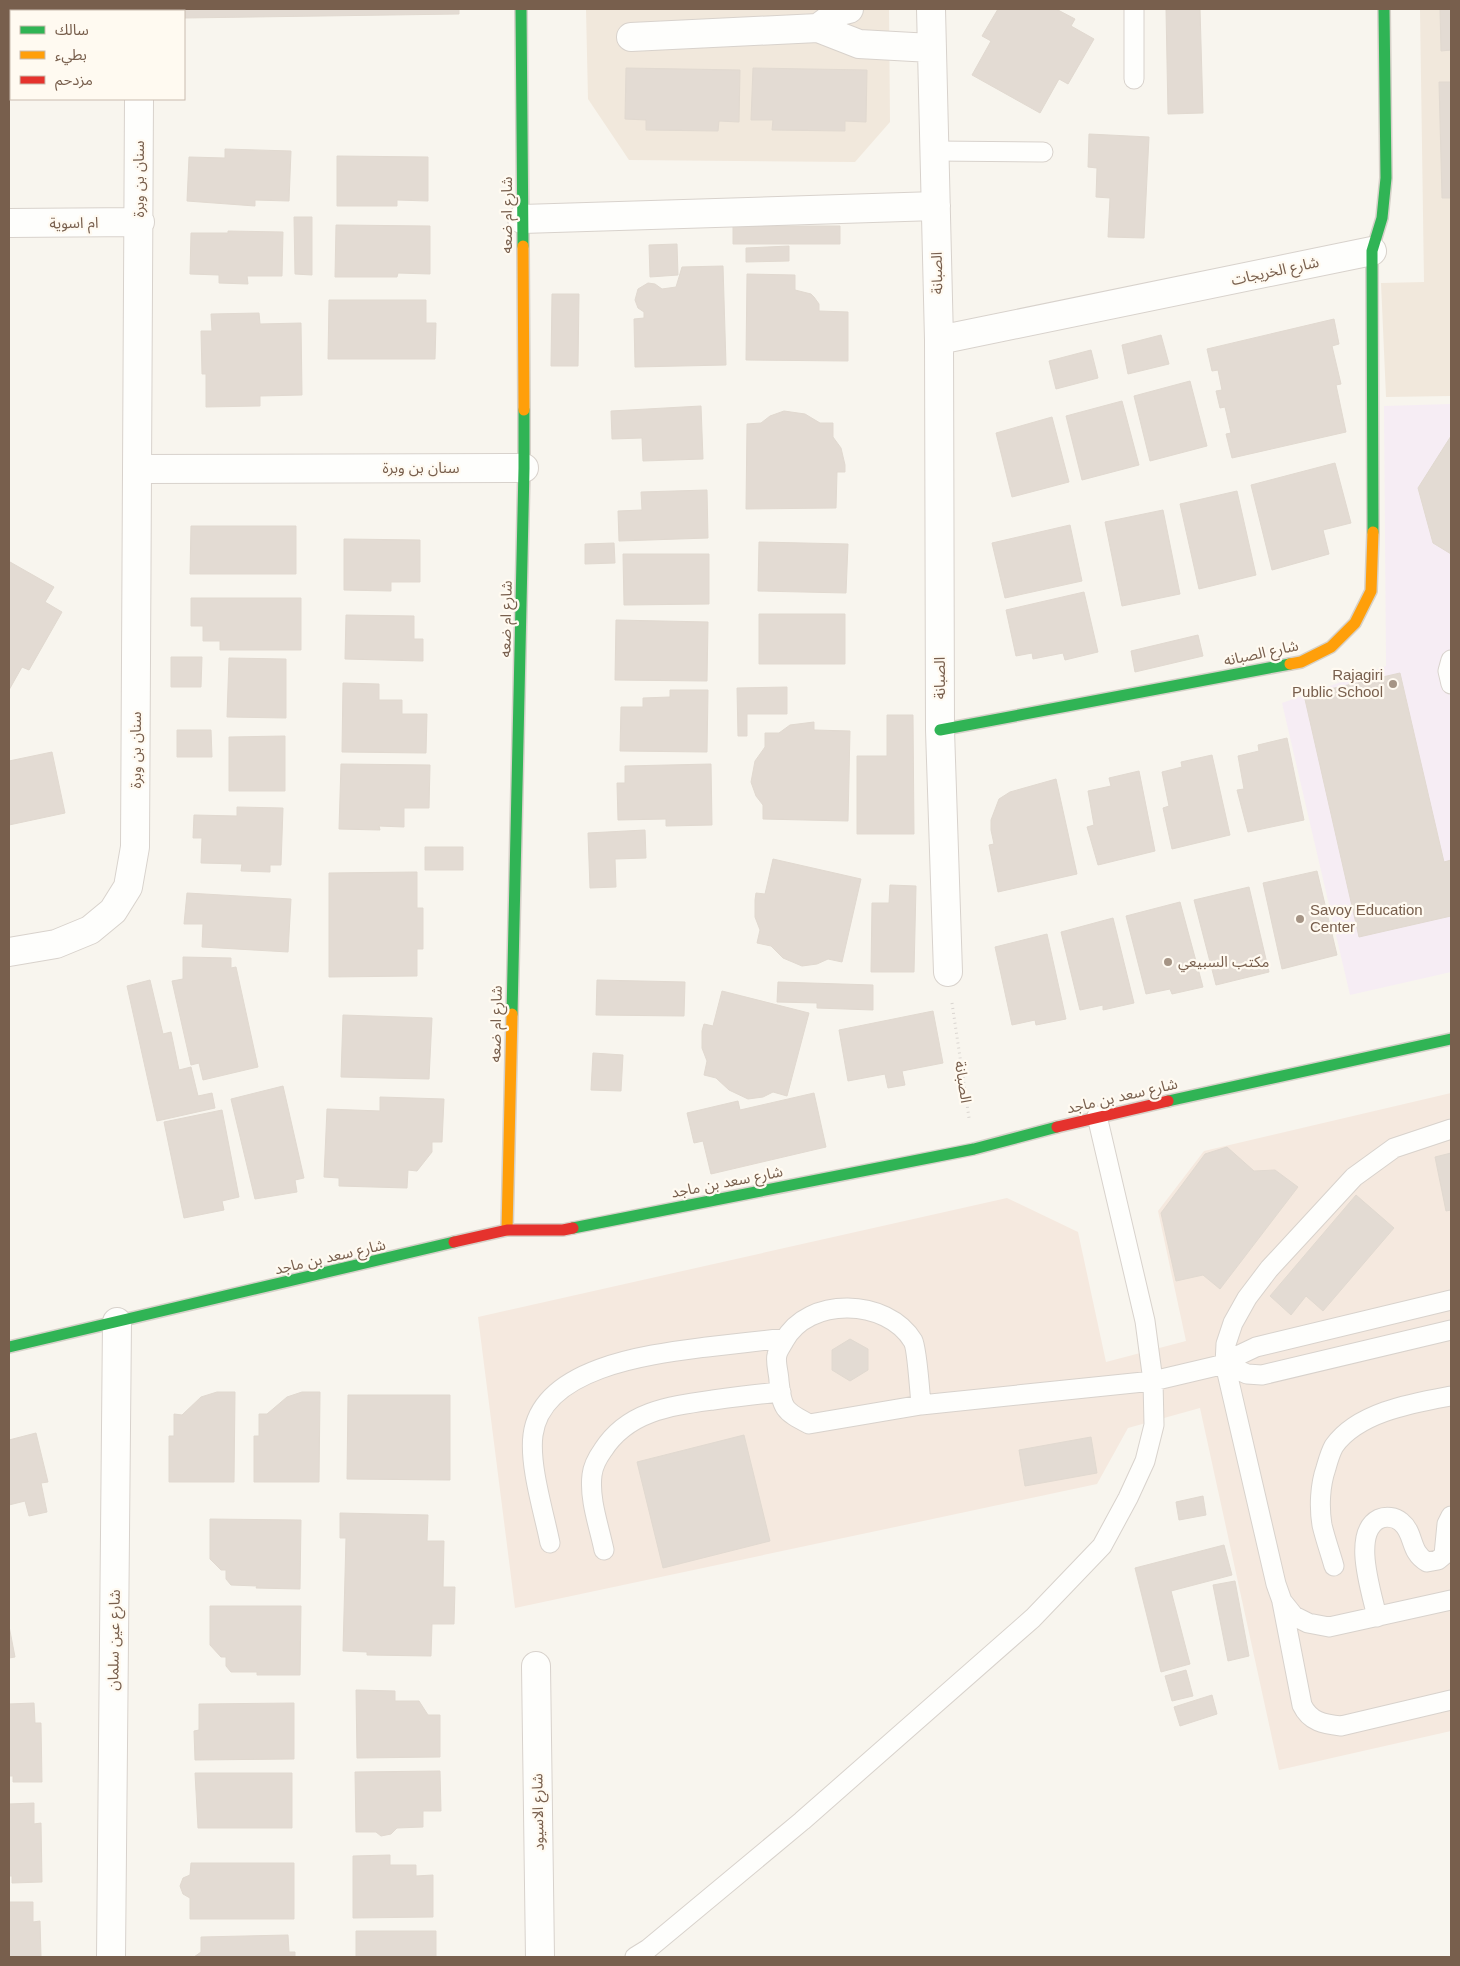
<svg xmlns="http://www.w3.org/2000/svg" width="1460" height="1966" viewBox="0 0 1460 1966" font-family="Helvetica,'Noto Sans Arabic',sans-serif">
<style>
.residential{fill:#f1e8dc}
.commercial{fill:#f5e9df}
.education{fill:#f6edf4}
.building{fill:#e3dbd3;stroke:#e1d9d0}
.lines{fill:none;stroke-linecap:round;stroke-linejoin:round}
.lane-casing{stroke:#d8d2cc;stroke-width:21}
.street-casing{stroke:#d8d2cc;stroke-width:30}
.fast-casing{stroke:#d6d1c9;stroke-width:14}
.slow-casing{stroke:#d6d1c9;stroke-width:14}
.jam-casing{stroke:#d6d1c9;stroke-width:14}
.path{stroke:#dad5d0;stroke-width:3;stroke-dasharray:1 4;stroke-linecap:butt}
.lane{stroke:#fefefc;stroke-width:19}
.street{stroke:#fefefc;stroke-width:28}
.fast{stroke:#30b455;stroke-width:11}
.slow{stroke:#ff9f0a;stroke-width:11}
.jam{stroke:#e5322d;stroke-width:11}
.poi-dot{fill:#a59485;stroke:#fffaf1;stroke-width:2}
.labels{text-anchor:middle;stroke-width:4.5;stroke-linejoin:round;paint-order:stroke}
.street-label{font-size:15px;fill:#785f4d;stroke:#fffaf1}
.poi-label{font-size:15px;fill:#785f4d;stroke:#fffaf1;text-anchor:start}
</style>
<rect width="100%" height="100%" fill="#f8f5ee"/>
<!-- residential -->
<path class="residential" d="M 586,9 L 889,9 L 890,122 L 855,162 L 629,160 L 588,99 Z
M 1420,9 L 1451,9 L 1451,396 L 1386,397 L 1381,283 L 1424,282 Z"/>
<!-- commercial -->
<path class="commercial" d="M 1451,1093 L 1451,1731 L 1279,1770 L 1200,1408 L 1128,1428 L 1097,1484 L 515,1608 L 478,1317 L 1007,1198 L 1078,1232 L 1106,1362 L 1186,1341 L 1158,1211 L 1204,1151 Z"/>
<!-- education -->
<path class="education" d="M 1451,404 L 1451,972 L 1350,995 L 1282,703 L 1386,666 L 1384,406 Z"/>
<!-- building -->
<path class="building" d="M 152,9 L 459,9 L 459,14 L 184,18 L 184,11 L 152,11 Z
M 998,9 L 1056,9 L 1075,19 L 1071,26 L 1094,39 L 1068,84 L 1059,79 L 1040,113 L 972,75 L 991,41 L 982,36 Z
M 1166,9 L 1200,9 L 1203,113 L 1168,114 Z
M 1440,9 L 1451,9 L 1451,50 L 1441,51 Z
M 626,68 L 740,70 L 739,122 L 719,121 L 718,131 L 646,130 L 646,120 L 625,119 Z
M 753,68 L 867,70 L 866,122 L 845,121 L 845,131 L 772,130 L 773,120 L 751,120 Z
M 1439,82 L 1451,82 L 1451,198 L 1442,198 Z
M 1089,134 L 1149,137 L 1144,238 L 1108,237 L 1110,198 L 1096,197 L 1097,168 L 1088,167 Z
M 225,149 L 291,151 L 289,201 L 255,200 L 255,206 L 187,201 L 189,157 L 225,158 Z
M 337,156 L 428,157 L 428,201 L 397,200 L 397,206 L 337,206 Z
M 294,217 L 312,217 L 312,275 L 295,274 Z
M 336,225 L 430,226 L 430,274 L 398,273 L 397,277 L 335,277 Z
M 733,226 L 840,226 L 840,244 L 733,244 Z
M 228,231 L 283,232 L 282,276 L 247,276 L 248,284 L 219,283 L 219,275 L 190,274 L 191,233 L 228,233 Z
M 677,244 L 678,275 L 650,277 L 649,245 Z
M 789,246 L 789,261 L 746,262 L 746,248 Z
M 723,266 L 726,365 L 635,367 L 634,319 L 644,318 L 644,312 L 638,308 L 635,300 L 638,289 L 648,283 L 655,284 L 662,289 L 676,287 L 682,267 Z
M 747,274 L 795,275 L 795,290 L 811,294 L 814,297 L 819,304 L 819,311 L 848,312 L 848,361 L 746,360 Z
M 552,294 L 579,294 L 578,366 L 551,366 Z
M 329,300 L 426,300 L 426,323 L 436,323 L 435,359 L 328,359 Z
M 259,313 L 260,324 L 301,323 L 302,395 L 260,396 L 260,406 L 206,407 L 206,374 L 202,374 L 201,331 L 212,331 L 211,314 Z
M 1334,319 L 1339,344 L 1332,346 L 1341,384 L 1336,385 L 1346,432 L 1232,458 L 1226,434 L 1231,433 L 1225,407 L 1220,408 L 1216,391 L 1222,390 L 1218,370 L 1212,371 L 1207,349 Z
M 1161,335 L 1169,364 L 1128,374 L 1122,345 Z
M 1091,350 L 1098,378 L 1056,389 L 1049,361 Z
M 1190,381 L 1207,446 L 1150,461 L 1134,396 Z
M 1122,401 L 1139,465 L 1082,480 L 1066,416 Z
M 701,406 L 703,459 L 643,461 L 642,438 L 612,439 L 611,411 Z
M 784,411 L 805,414 L 820,423 L 833,423 L 833,437 L 841,448 L 845,465 L 845,472 L 837,472 L 836,508 L 746,509 L 747,424 L 761,423 L 770,416 Z
M 1052,417 L 1069,482 L 1012,497 L 996,433 Z
M 1451,436 L 1451,554 L 1433,543 L 1418,488 Z
M 1335,463 L 1351,523 L 1323,530 L 1329,554 L 1272,570 L 1251,485 Z
M 707,490 L 708,538 L 619,541 L 618,511 L 642,510 L 641,492 Z
M 1237,491 L 1256,575 L 1199,589 L 1180,504 Z
M 1163,510 L 1180,594 L 1122,606 L 1105,522 Z
M 1070,525 L 1082,581 L 1005,598 L 992,543 Z
M 191,526 L 296,526 L 296,574 L 190,574 Z
M 344,539 L 420,540 L 420,582 L 391,582 L 391,591 L 344,590 Z
M 759,542 L 848,544 L 846,593 L 758,591 Z
M 614,543 L 615,563 L 585,564 L 585,544 Z
M 623,554 L 709,554 L 709,604 L 624,605 Z
M 10,562 L 54,587 L 45,602 L 62,612 L 29,670 L 22,667 L 9,690 L 9,565 Z
M 1084,592 L 1098,652 L 1065,660 L 1063,653 L 1033,659 L 1032,653 L 1016,656 L 1006,610 Z
M 191,598 L 301,598 L 301,650 L 220,650 L 220,641 L 203,641 L 203,626 L 191,626 Z
M 759,614 L 845,614 L 845,664 L 759,664 Z
M 346,615 L 414,616 L 414,639 L 423,639 L 423,661 L 345,659 Z
M 616,620 L 708,622 L 707,681 L 615,680 Z
M 1198,635 L 1203,656 L 1135,672 L 1131,651 Z
M 171,657 L 202,657 L 201,687 L 171,687 Z
M 229,658 L 286,659 L 286,718 L 227,717 Z
M 1400,673 L 1444,862 L 1451,860 L 1451,916 L 1359,937 L 1304,695 Z
M 343,683 L 379,684 L 379,700 L 402,700 L 402,714 L 427,714 L 426,753 L 342,752 Z
M 787,687 L 787,714 L 747,714 L 747,736 L 738,736 L 737,688 Z
M 670,690 L 708,690 L 707,752 L 620,751 L 621,707 L 643,707 L 643,698 L 670,697 Z
M 887,715 L 913,715 L 914,834 L 857,834 L 857,756 L 887,756 Z
M 814,722 L 814,730 L 850,731 L 848,821 L 763,819 L 763,805 L 756,796 L 751,782 L 755,761 L 765,747 L 765,733 L 779,733 L 790,725 Z
M 177,730 L 211,730 L 212,757 L 177,757 Z
M 285,736 L 285,791 L 229,791 L 229,737 Z
M 1287,738 L 1304,820 L 1248,832 L 1237,790 L 1244,789 L 1238,756 L 1259,751 L 1258,745 Z
M 52,752 L 65,813 L 9,825 L 9,761 Z
M 1212,755 L 1230,835 L 1172,849 L 1163,808 L 1169,806 L 1162,772 L 1182,767 L 1181,762 Z
M 341,764 L 430,765 L 429,808 L 404,808 L 404,827 L 379,826 L 380,830 L 339,829 Z
M 711,764 L 712,825 L 666,826 L 666,819 L 618,820 L 617,783 L 625,783 L 625,766 Z
M 1139,771 L 1155,851 L 1098,865 L 1087,827 L 1094,825 L 1088,791 L 1111,786 L 1109,778 Z
M 1056,779 L 1077,874 L 998,892 L 989,845 L 994,844 L 991,830 L 991,820 L 999,799 L 1010,792 Z
M 237,807 L 283,808 L 281,865 L 270,865 L 270,872 L 241,871 L 242,864 L 201,863 L 202,838 L 193,838 L 194,815 L 237,816 Z
M 645,830 L 646,858 L 615,859 L 616,887 L 590,888 L 588,833 Z
M 425,847 L 463,847 L 463,870 L 425,870 Z
M 773,859 L 861,879 L 842,962 L 828,959 L 817,964 L 802,966 L 783,958 L 771,946 L 757,943 L 760,930 L 755,917 L 755,900 L 756,893 L 765,894 Z
M 1317,871 L 1337,955 L 1282,969 L 1263,883 Z
M 417,872 L 417,908 L 423,908 L 423,949 L 417,949 L 417,976 L 329,977 L 329,873 Z
M 890,885 L 916,886 L 914,972 L 871,972 L 872,903 L 889,903 Z
M 1249,887 L 1269,972 L 1216,985 L 1194,900 Z
M 187,893 L 291,899 L 288,952 L 202,947 L 203,924 L 184,924 Z
M 1180,902 L 1203,987 L 1172,994 L 1170,989 L 1146,994 L 1126,916 Z
M 1113,918 L 1134,1003 L 1103,1010 L 1103,1005 L 1080,1010 L 1061,932 Z
M 1047,934 L 1066,1019 L 1036,1025 L 1035,1020 L 1012,1025 L 995,947 Z
M 183,957 L 231,958 L 231,968 L 236,967 L 258,1067 L 203,1080 L 199,1063 L 191,1065 L 172,981 L 183,979 Z
M 150,980 L 163,1034 L 171,1032 L 179,1070 L 191,1067 L 198,1096 L 212,1093 L 215,1108 L 157,1121 L 127,986 Z
M 597,980 L 685,982 L 684,1016 L 596,1015 Z
M 778,982 L 873,985 L 873,1010 L 817,1008 L 817,1003 L 777,1002 Z
M 722,991 L 809,1013 L 787,1096 L 773,1092 L 763,1097 L 748,1099 L 729,1090 L 716,1078 L 704,1075 L 707,1061 L 702,1048 L 702,1031 L 704,1024 L 713,1026 Z
M 933,1011 L 943,1063 L 902,1071 L 905,1085 L 888,1088 L 885,1074 L 848,1081 L 839,1030 Z
M 343,1015 L 432,1018 L 429,1079 L 341,1077 Z
M 593,1053 L 623,1055 L 621,1091 L 591,1090 Z
M 283,1086 L 304,1178 L 295,1180 L 297,1192 L 255,1199 L 231,1099 Z
M 814,1093 L 826,1147 L 711,1174 L 703,1141 L 694,1143 L 687,1113 L 738,1101 L 740,1110 Z
M 380,1097 L 444,1099 L 442,1142 L 432,1142 L 432,1152 L 417,1171 L 408,1170 L 407,1188 L 339,1186 L 339,1178 L 324,1177 L 327,1109 L 380,1111 Z
M 222,1110 L 239,1197 L 222,1201 L 224,1210 L 184,1218 L 164,1122 Z
M 1227,1147 L 1254,1171 L 1275,1170 L 1298,1187 L 1220,1289 L 1203,1275 L 1176,1281 L 1161,1213 L 1205,1154 Z
M 1451,1153 L 1451,1210 L 1446,1211 L 1435,1157 Z
M 1356,1195 L 1394,1228 L 1323,1311 L 1306,1296 L 1291,1315 L 1270,1296 Z
M 850,1339 L 868,1349 L 868,1370 L 850,1381 L 832,1370 L 832,1350 Z
M 217,1392 L 235,1392 L 234,1482 L 169,1482 L 169,1436 L 174,1436 L 174,1414 L 182,1415 L 201,1397 Z
M 302,1392 L 320,1392 L 319,1482 L 254,1482 L 254,1436 L 259,1436 L 259,1414 L 267,1414 L 287,1397 Z
M 348,1395 L 450,1395 L 450,1480 L 347,1479 Z
M 36,1433 L 48,1482 L 41,1483 L 47,1512 L 29,1516 L 25,1501 L 9,1505 L 9,1440 Z
M 744,1435 L 770,1541 L 663,1568 L 637,1462 Z
M 1091,1437 L 1097,1473 L 1025,1486 L 1019,1450 Z
M 1203,1496 L 1206,1515 L 1179,1520 L 1176,1502 Z
M 340,1513 L 428,1515 L 427,1541 L 444,1541 L 443,1587 L 455,1587 L 454,1624 L 432,1624 L 431,1656 L 367,1655 L 367,1652 L 343,1651 L 346,1538 L 340,1538 Z
M 210,1519 L 301,1520 L 300,1589 L 256,1588 L 257,1586 L 231,1585 L 226,1579 L 226,1570 L 221,1570 L 210,1559 Z
M 1224,1545 L 1232,1575 L 1171,1591 L 1190,1664 L 1161,1672 L 1135,1568 Z
M 1235,1581 L 1249,1656 L 1228,1661 L 1213,1585 Z
M 210,1606 L 301,1606 L 300,1675 L 257,1675 L 257,1672 L 231,1672 L 226,1666 L 226,1657 L 221,1657 L 210,1645 Z
M 9,1626 L 15,1657 L 9,1658 Z
M 1186,1670 L 1193,1696 L 1172,1701 L 1165,1676 Z
M 356,1690 L 395,1691 L 395,1701 L 419,1701 L 428,1715 L 440,1715 L 440,1757 L 357,1758 Z
M 1212,1695 L 1217,1714 L 1180,1726 L 1174,1707 Z
M 34,1703 L 35,1723 L 41,1723 L 42,1782 L 13,1782 L 13,1776 L 9,1776 L 9,1704 Z
M 294,1703 L 294,1759 L 195,1760 L 194,1731 L 199,1730 L 199,1704 Z
M 440,1771 L 441,1811 L 423,1811 L 423,1827 L 397,1828 L 391,1834 L 381,1836 L 376,1832 L 356,1832 L 355,1772 Z
M 195,1773 L 292,1773 L 292,1828 L 198,1828 Z
M 34,1803 L 34,1824 L 41,1823 L 42,1882 L 12,1883 L 12,1876 L 9,1876 L 9,1804 Z
M 390,1855 L 390,1865 L 416,1865 L 416,1876 L 433,1875 L 433,1917 L 353,1918 L 353,1856 Z
M 191,1863 L 294,1863 L 294,1919 L 190,1919 L 190,1898 L 183,1894 L 180,1886 L 183,1878 L 190,1875 Z
M 9,1902 L 33,1902 L 33,1922 L 40,1921 L 41,1957 L 9,1957 Z
M 356,1931 L 436,1931 L 436,1957 L 356,1957 Z
M 288,1935 L 289,1952 L 295,1952 L 295,1957 L 194,1957 L 201,1952 L 201,1937 Z"/>
<g class="lines">
<defs>
<path id="lane" d="M 1134,9 L 1134,79
M 934,151 L 1043,152
M 1451,660 L 1448,671 L 1451,684
M 1451,1129 L 1394,1148 L 1354,1177 L 1269,1269 L 1247,1298 L 1233,1323 L 1226,1344 L 1225,1364 L 1276,1584 L 1282,1601 L 1294,1616 L 1308,1623 L 1329,1627 L 1451,1600
M 1225,1364 L 1247,1374 L 1262,1375 L 1451,1330
M 921,1405 C 920,1394 917,1348 913,1341 C 887,1298 808,1296 784,1341 C 782,1345 778,1350 777,1355 C 775,1362 779,1374 779,1381 C 782,1409 784,1411 809,1424 L 921,1405 L 1153,1381 L 1225,1364 L 1237,1356 L 1256,1347 L 1451,1300
M 550,1543 C 544,1513 529,1465 533,1435 C 542,1366 653,1354 707,1347 C 733,1344 760,1341 786,1338
M 604,1550 C 599,1526 589,1499 592,1475 C 593,1466 598,1457 603,1450 C 628,1411 670,1406 713,1400 C 735,1397 758,1394 781,1392
M 1334,1566 C 1330,1552 1325,1538 1322,1525 C 1319,1507 1320,1485 1326,1468 C 1328,1461 1330,1453 1334,1446 C 1358,1412 1413,1403 1451,1396
M 1282,1602 L 1302,1705 C 1310,1722 1324,1724 1341,1726 L 1451,1700
M 1377,1617 C 1372,1593 1351,1533 1379,1519 C 1386,1516 1395,1517 1401,1522 C 1415,1533 1409,1552 1427,1562 L 1438,1560 L 1444,1555 L 1447,1524 L 1451,1516
M 635,1957 L 648,1949 L 802,1821 L 1033,1618 L 1102,1546 L 1128,1498 L 1145,1461 L 1154,1425 L 1153,1381 L 1145,1321 L 1097,1116"/>
<path id="street" d="M 139,9 L 139,11
M 931,9 L 939,340 L 940,730 L 948,972
M 818,28 L 841,11 L 849,9
M 631,37 L 818,28 L 859,44 L 931,48
M 522,219 L 936,206
M 9,223 L 140,222
M 939,340 L 1372,251
M 138,469 L 524,468
M 9,952 L 56,944 L 90,930 L 113,911 L 128,887 L 135,847 L 139,99
M 536,1666 L 540,1957
M 111,1957 L 117,1322"/>
<path id="fast" d="M 521,9 L 523,246
M 1373,532 L 1372,251 L 1382,218 L 1386,178 L 1384,9
M 940,730 L 1290,664
M 512,1014 L 524,468 L 524,410
M 1168,1101 L 1451,1039
M 573,1228 L 974,1149 L 1057,1127
M 9,1347 L 454,1242"/>
<path id="slow" d="M 523,246 L 524,410
M 1290,664 L 1301,662 L 1331,647 L 1355,623 L 1371,591 L 1373,532
M 507,1230 L 512,1014"/>
<path id="jam" d="M 1057,1127 L 1168,1101
M 454,1242 L 507,1230 L 563,1230 L 573,1228"/>
</defs>
<!-- lane casing -->
<use href="#lane" class="lane-casing"/>
<!-- street casing -->
<use href="#street" class="street-casing"/>
<!-- fast casing -->
<use href="#fast" class="fast-casing"/>
<!-- slow casing -->
<use href="#slow" class="slow-casing"/>
<!-- jam casing -->
<use href="#jam" class="jam-casing"/>
<!-- path -->
<path class="path" d="M 952,1003 L 969,1118"/>
<!-- lane -->
<use href="#lane" class="lane"/>
<!-- street -->
<use href="#street" class="street"/>
<!-- fast -->
<use href="#fast" class="fast"/>
<!-- slow -->
<use href="#slow" class="slow"/>
<!-- jam -->
<use href="#jam" class="jam"/>
</g>
<!-- markers -->
<g class="poi-dot">
<circle cx="1393" cy="684" r="5"/>
<circle cx="1300" cy="919" r="5"/>
<circle cx="1168" cy="962" r="5"/>
</g>
<g class="labels">
<!-- street labels -->
<g class="street-label">
<text transform="translate(139 179) rotate(-90)" y="5">سنان بن وبرة</text>
<text transform="translate(507 215) rotate(-90)" y="5">شارع ام ضعه</text>
<text transform="translate(74 223) rotate(-1)" y="5">ام اسوية</text>
<text transform="translate(1275 271) rotate(-12)" y="5">شارع الخريجات</text>
<text transform="translate(937 273) rotate(-91)" y="5">الصبانة</text>
<text x="421" y="473">سنان بن وبرة</text>
<text transform="translate(506 619) rotate(-89)" y="5">شارع ام ضعه</text>
<text transform="translate(1261 653) rotate(-12)" y="5">شارع الصبانه</text>
<text transform="translate(940 678) rotate(-90)" y="5">الصبانة</text>
<text transform="translate(136 750) rotate(-90)" y="5">سنان بن وبرة</text>
<text transform="translate(496 1024) rotate(-89)" y="5">شارع ام ضعه</text>
<text transform="translate(963 1082) rotate(81)" y="5">الصبانة</text>
<text transform="translate(1122 1096) rotate(-13)" y="5">شارع سعد بن ماجد</text>
<text transform="translate(727 1182) rotate(-11)" y="5">شارع سعد بن ماجد</text>
<text transform="translate(330 1257) rotate(-13)" y="5">شارع سعد بن ماجد</text>
<text transform="translate(114 1640) rotate(-89)" y="5">شارع عين سلمان</text>
<text transform="translate(538 1812) rotate(-91)" y="5">شارع الاسيود</text>
</g>
<!-- poi labels -->
<g class="poi-label">
<text x="1383" y="680" text-anchor="end">Rajagiri<tspan x="1383" dy="17">Public School</tspan></text>
<text x="1310" y="915">Savoy Education<tspan x="1310" dy="17">Center</tspan></text>
<text x="1178" y="967">مكتب السبيعي</text>
</g>
</g>
<!-- border -->
<rect width="1460" height="1966" fill="none" stroke="#785f4d" stroke-width="20"/>
<!-- legend -->
<rect x="10" y="10" width="175" height="90" fill="#fffaf1" stroke="#c9bcaf"/>
<rect x="20" y="26" width="25" height="8" fill="#30b455" stroke="#c9bcaf"/>
<text x="55" y="35" font-size="15" fill="#785f4d">سالك</text>
<rect x="20" y="51" width="25" height="8" fill="#ff9f0a" stroke="#c9bcaf"/>
<text x="55" y="60" font-size="15" fill="#785f4d">بطيء</text>
<rect x="20" y="76" width="25" height="8" fill="#e5322d" stroke="#c9bcaf"/>
<text x="55" y="85" font-size="15" fill="#785f4d">مزدحم</text>
</svg>
